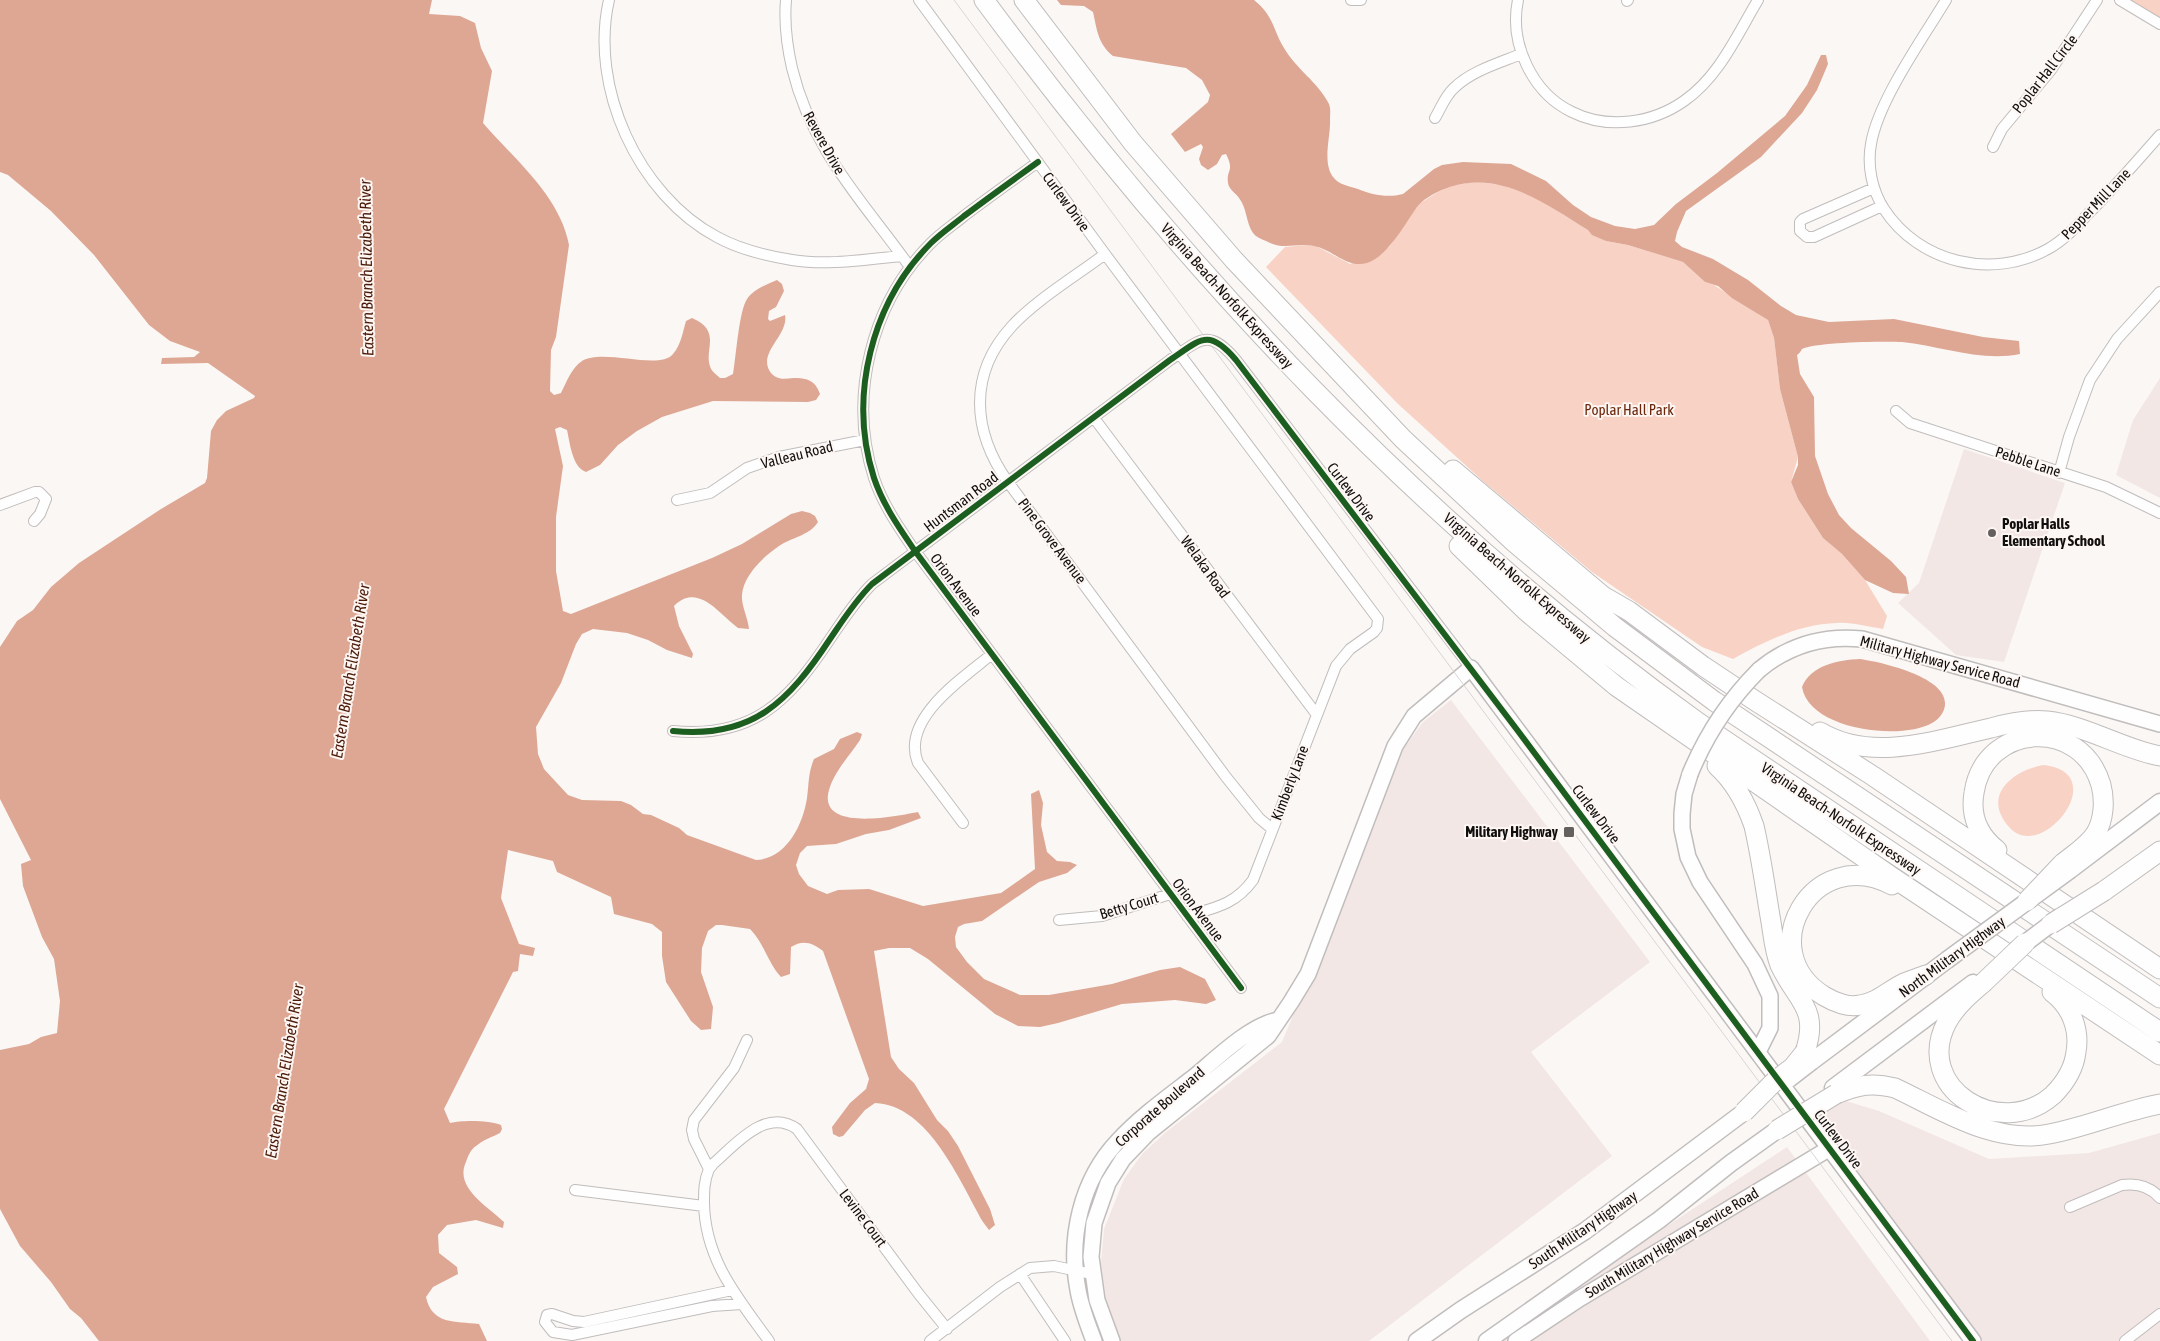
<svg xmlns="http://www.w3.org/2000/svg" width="2160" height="1341" viewBox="0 0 2160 1341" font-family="'Asap Condensed',sans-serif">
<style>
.built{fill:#f2e7e4}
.green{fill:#f8d2c4}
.water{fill:#dda794}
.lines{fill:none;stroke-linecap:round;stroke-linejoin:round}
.street-casing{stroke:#c0bdbc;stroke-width:12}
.secondary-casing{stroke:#c0bdbc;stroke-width:18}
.primary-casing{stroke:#c0bdbc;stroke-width:19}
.highway-casing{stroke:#c0bdbc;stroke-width:21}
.street{stroke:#fefefe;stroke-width:10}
.secondary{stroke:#fefefe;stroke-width:15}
.primary{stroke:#fefefe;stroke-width:16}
.highway{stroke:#fefefe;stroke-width:19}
.tram{stroke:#d7d6d6;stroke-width:1}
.secondary-bridge-casing{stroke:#c0bdbc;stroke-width:18;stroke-linecap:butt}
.primary-bridge-casing{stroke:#c0bdbc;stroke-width:19;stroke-linecap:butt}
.highway-bridge-casing{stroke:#c0bdbc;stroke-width:21;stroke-linecap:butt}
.secondary-bridge{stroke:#fefefe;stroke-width:15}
.primary-bridge{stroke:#fefefe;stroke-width:16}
.highway-bridge{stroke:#fefefe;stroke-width:19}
.cycleway-casing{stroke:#fdf6f3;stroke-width:9}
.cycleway{stroke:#1b5e20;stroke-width:6}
.poi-dot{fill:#63605f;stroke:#fdf6f3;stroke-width:2}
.labels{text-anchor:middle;stroke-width:4;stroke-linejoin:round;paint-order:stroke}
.street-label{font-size:15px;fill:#110f0e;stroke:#fdf6f3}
.park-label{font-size:15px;fill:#6b270b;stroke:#fdf6f3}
.poi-label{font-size:15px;font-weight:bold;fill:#110f0e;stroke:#fdf6f3;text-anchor:start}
.water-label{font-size:16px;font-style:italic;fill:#4b1a08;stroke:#fdf6f3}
</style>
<rect width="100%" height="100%" fill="#fbf7f5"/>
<!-- built -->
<path class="built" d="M 2160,378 L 2160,498 L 2116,475 L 2133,420 Z
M 1964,449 L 2065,483 L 2004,662 L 1956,655 L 1898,603 L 1919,583 Z
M 1451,700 L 1650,962 L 1531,1052 L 1612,1156 L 1369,1341 L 1121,1341 L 1107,1304 L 1101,1263 L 1104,1229 L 1124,1179 L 1143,1153 L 1166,1132 L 1282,1042 L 1404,748 L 1423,722 Z
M 1846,1101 L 1879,1111 L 1989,1159 L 2089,1153 L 2160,1133 L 2160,1341 L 1982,1341 L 1814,1115 Z
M 1787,1147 L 1930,1341 L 1492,1341 Z"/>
<!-- green -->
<path class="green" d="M 2128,0 L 2160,0 L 2160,20 Z
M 1474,182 L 1499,184 L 1530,194 L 1606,241 L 1628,245 L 1683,262 L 1705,282 L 1714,285 L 1768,320 L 1774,338 L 1780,389 L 1798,457 L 1791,482 L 1798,499 L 1823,538 L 1842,554 L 1865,580 L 1887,616 L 1883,629 C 1869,627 1852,622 1837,623 C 1799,624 1766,641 1733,659 L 1702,647 L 1592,572 L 1484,482 L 1397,403 L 1266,267 L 1285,247 L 1306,245 L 1316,246 L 1350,264 L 1389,247 L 1419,204 L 1438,192 L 1454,185 Z
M 2043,765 C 2114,772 2042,863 2010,828 C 1981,797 2011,771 2043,765 Z"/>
<!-- water -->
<path class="water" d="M 0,0 L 432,0 L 429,14 L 460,16 L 475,23 L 481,48 L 492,71 L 483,123 C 514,159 560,196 569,245 L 556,337 L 551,350 L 550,391 L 554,395 L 561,393 C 566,383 572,367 582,361 C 604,348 659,371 673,354 C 681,345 683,331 686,321 L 692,318 C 722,331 704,349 710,366 C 711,371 716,374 720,378 L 725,378 L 733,374 C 736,357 739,311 747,299 C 754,289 766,285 777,280 L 782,284 L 784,291 L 776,307 L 769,311 L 768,319 L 770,321 L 785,315 C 789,336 756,353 771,373 C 777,380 784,379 793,378 C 807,378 815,380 820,394 L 816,400 L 808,402 L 713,401 L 662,417 L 637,431 L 618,445 L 600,465 L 586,472 C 572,467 570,443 567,430 L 560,427 L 555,429 L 563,466 L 556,517 L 556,571 L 563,611 L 571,614 L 712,558 L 742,544 L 791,514 L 802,511 L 810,513 L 815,516 L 818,522 C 809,536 792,537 779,546 C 764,556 743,576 742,595 C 741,605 748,618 749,629 L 738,628 C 719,614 698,582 674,606 L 679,626 L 693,654 L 692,658 L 667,650 L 648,640 L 627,633 L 593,629 L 582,634 L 576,644 L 561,683 L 536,727 L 538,754 L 544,769 L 568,795 L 582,800 L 621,801 L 631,805 L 643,814 L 651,815 L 679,828 L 687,835 L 756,860 C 786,859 803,825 807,798 C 809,784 808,773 814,759 L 834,749 L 840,739 L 857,732 L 862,734 L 860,740 C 850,755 834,772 829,790 C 817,833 897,816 918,812 L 921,818 L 889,830 L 866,834 L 836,844 L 807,846 L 800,853 L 796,865 L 799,874 L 808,886 L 827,894 L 838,890 L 869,889 L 923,906 L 1001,893 L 1035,869 L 1031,794 L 1039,790 L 1043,803 L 1041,825 L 1047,852 L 1057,861 L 1070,862 L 1077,865 L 1067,873 L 1039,882 L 982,921 L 964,924 L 958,927 L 955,937 L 956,947 L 967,962 L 984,979 L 1020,995 L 1049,995 L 1112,984 L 1160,970 L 1180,967 L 1205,979 L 1216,1000 L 1206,1004 L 1175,1000 L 1122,1004 L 1058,1023 L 1040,1027 L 1018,1026 L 995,1014 L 928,959 L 910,948 L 889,948 L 874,951 L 891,1057 L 899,1069 L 914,1083 L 937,1120 L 948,1131 L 958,1146 L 990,1209 L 995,1225 L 989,1230 L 983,1222 C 960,1182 929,1105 875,1103 L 865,1110 L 843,1136 L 839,1137 L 833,1134 L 832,1127 L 850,1103 L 866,1089 L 869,1079 L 823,951 C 813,943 803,939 791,947 L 790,974 L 781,977 C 768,963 764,943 750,929 L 722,925 L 716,925 L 708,931 L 702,948 L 701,972 L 713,1007 L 711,1029 L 701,1030 L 691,1021 L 666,982 L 662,956 L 662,932 L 652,924 L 614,914 L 611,897 L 557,872 L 553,861 L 508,850 L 501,898 L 519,944 L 535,948 L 533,956 L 520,954 L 518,971 L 513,972 L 444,1109 L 450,1123 C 462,1120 489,1120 501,1125 L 502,1129 L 500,1133 C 492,1137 483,1140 476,1146 C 471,1149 468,1156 466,1162 C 454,1187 487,1206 504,1222 L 503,1228 L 476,1220 L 447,1225 L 438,1235 L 439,1253 L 457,1267 L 458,1274 L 433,1287 L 426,1297 C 432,1325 455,1321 479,1324 L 487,1341 L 99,1341 L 81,1318 L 70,1309 L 51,1282 L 20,1246 L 0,1209 L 0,1050 L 29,1044 L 41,1037 L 57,1033 L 60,1001 L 54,959 L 42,937 L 23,886 L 21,864 L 31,860 L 0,799 L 0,647 L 17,621 L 33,610 L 51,587 L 79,563 L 161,509 L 205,483 L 207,478 L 211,431 L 217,420 L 226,411 L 254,398 L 255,396 L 208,363 L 161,364 L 162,358 L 194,357 L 200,352 L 170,341 L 149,325 L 94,255 L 51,211 L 8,175 L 0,172 Z
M 1057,0 L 1254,0 C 1274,16 1272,28 1284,48 C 1296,69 1318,82 1329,104 C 1331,109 1330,114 1330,119 C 1331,139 1320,167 1337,181 C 1342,185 1352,187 1358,189 C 1372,195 1388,198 1403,194 L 1434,169 L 1442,165 L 1463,162 L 1511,164 L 1546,181 L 1573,205 L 1591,217 L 1615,226 L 1635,229 L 1654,225 L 1676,204 L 1717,173 L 1785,116 L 1807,85 L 1821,55 L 1826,55 L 1828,64 L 1817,90 L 1802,113 L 1761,157 L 1686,211 L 1677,232 L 1675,241 L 1682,247 L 1713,259 L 1748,280 L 1781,306 L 1796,315 L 1829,322 L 1894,319 L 1983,337 L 2019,341 L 2020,354 C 1981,362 1941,346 1902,342 C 1885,341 1815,342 1802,349 C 1802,350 1798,355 1797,355 L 1800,374 L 1814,397 L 1815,456 L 1828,494 L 1839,515 L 1851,528 L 1891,561 L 1906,577 L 1909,594 L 1893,593 L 1865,580 L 1842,554 L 1823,538 L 1798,499 L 1791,482 L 1798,465 L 1798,457 L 1780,389 L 1774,338 L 1768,320 L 1732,298 L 1718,286 L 1705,282 L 1683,262 L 1628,245 L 1606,241 L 1592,235 L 1588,230 C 1543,202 1496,167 1442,190 C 1433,194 1422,200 1417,207 C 1405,224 1387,257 1367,263 C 1347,269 1332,249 1314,246 C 1295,242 1285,251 1266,241 C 1261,239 1256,237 1253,233 C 1246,223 1247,208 1239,198 C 1236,193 1229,190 1228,183 C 1226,169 1235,172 1226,154 L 1222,155 L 1217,164 L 1208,170 L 1201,165 L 1199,159 L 1203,147 L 1201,144 L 1185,152 L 1171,134 L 1208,102 L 1210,95 L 1202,80 L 1186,68 L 1113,56 C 1098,44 1097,30 1093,12 L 1084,6 L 1061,5 Z
M 1860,659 C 1881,662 1948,677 1945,705 C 1944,713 1939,719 1932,723 C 1901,741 1809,730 1802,687 C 1811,665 1838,660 1860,659 Z"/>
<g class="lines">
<defs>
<path id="street" d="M 609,0 C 589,87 638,195 717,237 C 739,249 767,256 792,260 C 829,266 866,259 902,256
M 786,0 C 784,23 787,46 792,68 C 812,151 863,201 910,267
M 919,0 L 1105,254 L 1378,619 L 1377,628 L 1374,632 L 1350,649 L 1336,666 L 1253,880 C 1235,905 1214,908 1187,916
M 1351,0 L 1361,0
M 1518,0 C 1509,43 1532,93 1572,112 C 1608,130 1653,123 1684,101 C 1719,77 1737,35 1758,0
M 1946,0 C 1923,38 1878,101 1871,144 C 1867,166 1872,190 1884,209 C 1919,263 1992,280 2048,249 C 2064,240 2076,227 2088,214 C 2113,189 2136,162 2160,135
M 2120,0 L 2160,24
M 1627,1 L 1628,0
M 1435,118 C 1441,108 1445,96 1454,88 C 1471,71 1499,63 1521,54
M 1993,147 L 2002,129 L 2051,70 L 2097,0
M 1038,162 C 1013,180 988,198 964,216 C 953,225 941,233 931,243 C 871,303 848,397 874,478 C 883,505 900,529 915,551 L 1241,988
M 1874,188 L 1803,219 L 1800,222 L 1800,231 L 1807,237 L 1814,237 L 1882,206
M 1105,254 C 1076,276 1036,300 1012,326 C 968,374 972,431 1008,482 L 1226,777 L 1259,818 L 1272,829
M 1896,411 L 1910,423 L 2106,487 L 2160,513
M 1094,418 L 1317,715
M 2059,473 L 2069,437 L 2090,380 L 2117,339 L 2160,292
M 677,500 L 710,493 L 747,468 L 779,457 L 865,440
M 0,505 L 35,492 L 39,492 L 46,499 L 40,514 L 34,521
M 673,731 C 753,739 789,701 830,639 C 843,620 855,601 872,584 L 1170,360 C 1200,340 1208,327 1236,360 L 1471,668
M 963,823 L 918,763 C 900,719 963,678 992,654
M 1059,920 L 1102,916 L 1170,894
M 747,1040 L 734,1068 L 694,1120 L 692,1130 L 694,1139 L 709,1169 C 704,1181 704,1191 704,1203 C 705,1260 738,1298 769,1341
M 709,1169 L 714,1163 C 736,1144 766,1107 797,1129 L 918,1293 L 947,1329
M 575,1190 L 704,1206
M 2070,1207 L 2122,1185 C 2137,1183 2150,1186 2160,1198
M 1020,1274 L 1065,1341
M 732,1290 L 584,1322 L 573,1321 L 552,1314 L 547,1315 L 545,1322 L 553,1332 L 572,1335 L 712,1306 L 742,1304
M 930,1341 L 1000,1287 L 1030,1268 L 1054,1266 L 1092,1274
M 2125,1341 L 2160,1314"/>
<path id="secondary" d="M 1759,670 C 1789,645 1823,635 1862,639 L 2160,724
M 1690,774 L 1684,794 L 1682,814 L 1682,829 L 1688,857 L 1700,882 L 1755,964 L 1770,996 L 1770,1028 L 1758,1052
M 1094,1341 C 1088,1325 1081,1308 1078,1290 C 1068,1238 1081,1180 1118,1141 C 1140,1117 1168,1097 1194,1077 C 1217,1058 1249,1026 1278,1020
M 1112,1341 L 1097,1300 L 1091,1257 L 1094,1223 L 1108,1183 L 1123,1159 L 1148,1133 L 1268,1036 L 1291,1002 L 1308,974 L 1395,746 L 1414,716 L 1471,668 L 1973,1341
M 1516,1341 L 1579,1299 L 1830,1148"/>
<path id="primary" d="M 2070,870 L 2160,802
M 1811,1062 L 1947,960
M 1833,1088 L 1973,983
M 1417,1341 L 1461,1310 L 1585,1231 L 1744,1112
M 1487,1341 L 1659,1220 L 1731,1163 L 1777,1130"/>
<path id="highway" d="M 984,0 C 1188,275 1420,523 1699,723 L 2160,1032
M 1024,0 L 1133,143 L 1234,260 L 1403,439 L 1515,543 L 1615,627 L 1714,701 L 2160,998
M 1453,470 L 1603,596 L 1629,611 L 1703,666 L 1754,700 L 1873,776 L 2160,969
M 1459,546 L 1526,611 L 1616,686 L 1892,877 L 2160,1055
M 1820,732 C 1872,763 1937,740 1991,728 C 2009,723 2028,719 2047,721 C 2086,725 2122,749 2160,756
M 1717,766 C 1735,782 1746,803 1754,826 C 1761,856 1765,886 1770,916 C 1773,932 1774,950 1780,965 C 1796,1000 1820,1008 1805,1052
M 1997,850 C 1979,836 1970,816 1974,793 C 1984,723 2081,716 2101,785 C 2105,800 2104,819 2096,833 C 2088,846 2074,854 2062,864
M 1892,885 C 1813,843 1751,951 1824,996 C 1834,1002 1849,1008 1860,1005 C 1879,1002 1889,990 1904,983 C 1911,980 1919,978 1926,975
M 2104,891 L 2160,851
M 1983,983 C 1970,994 1956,1006 1947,1022 C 1912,1088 2000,1142 2053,1095 C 2065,1083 2074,1069 2076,1052 C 2080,1029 2071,1006 2052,992
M 1836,1094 C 1859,1085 1871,1082 1895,1088 C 1942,1110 1995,1145 2049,1134 C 2087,1127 2122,1111 2160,1104"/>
</defs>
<!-- street casing -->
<use href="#street" class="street-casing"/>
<!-- secondary casing -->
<use href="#secondary" class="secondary-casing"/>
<!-- primary casing -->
<use href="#primary" class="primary-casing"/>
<!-- highway casing -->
<use href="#highway" class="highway-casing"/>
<!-- street -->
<use href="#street" class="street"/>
<!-- secondary -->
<use href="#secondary" class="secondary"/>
<!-- primary -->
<use href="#primary" class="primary"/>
<!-- highway -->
<use href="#highway" class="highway"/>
<!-- tram -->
<path class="tram" d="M 954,0 L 1952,1341"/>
<defs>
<path id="secondary-bridge" d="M 1690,774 C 1706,735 1729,700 1759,670"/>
<path id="primary-bridge" d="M 2015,951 L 2061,916
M 1947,960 L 2070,870
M 1789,1079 L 1811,1062"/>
<path id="highway-bridge" d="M 2027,901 L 2062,864
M 2051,924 L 2104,891
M 1983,983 L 2025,943
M 1744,1112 L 1776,1080 L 1793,1067 L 1805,1052
M 1777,1130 L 1836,1094"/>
</defs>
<!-- secondary-bridge casing -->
<use href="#secondary-bridge" class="secondary-bridge-casing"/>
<!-- primary-bridge casing -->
<use href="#primary-bridge" class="primary-bridge-casing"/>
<!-- highway-bridge casing -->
<use href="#highway-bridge" class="highway-bridge-casing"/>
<!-- secondary-bridge -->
<use href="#secondary-bridge" class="secondary-bridge"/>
<!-- primary-bridge -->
<use href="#primary-bridge" class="primary-bridge"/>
<!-- highway-bridge -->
<use href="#highway-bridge" class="highway-bridge"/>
<defs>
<path id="cycleway" d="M 1038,162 C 1013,180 988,198 964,216 C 953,225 941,233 931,243 C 871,303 848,397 874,478 C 883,505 900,529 915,551 L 1241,988
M 673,731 C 753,739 789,701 830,639 C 843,620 855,601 872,584 L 1170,360 C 1200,340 1208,327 1236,360 L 1518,731 L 1973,1341"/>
</defs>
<!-- cycleway casing -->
<use href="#cycleway" class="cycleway-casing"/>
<!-- cycleway -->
<use href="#cycleway" class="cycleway"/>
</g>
<!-- markers -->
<g class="poi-dot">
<circle cx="1992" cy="533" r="5"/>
<rect x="1563" y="826" width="12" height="12" rx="2.5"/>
</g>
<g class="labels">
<!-- street labels -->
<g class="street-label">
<text transform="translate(2045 74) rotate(-52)" y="5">Poplar Hall Circle</text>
<text transform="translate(824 143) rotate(61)" y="5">Revere Drive</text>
<text transform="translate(1066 202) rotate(54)" y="5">Curlew Drive</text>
<text transform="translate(2096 204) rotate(-46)" y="5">Pepper Mill Lane</text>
<text transform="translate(1227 296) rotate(48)" y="5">Virginia Beach-Norfolk Expressway</text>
<text transform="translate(797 455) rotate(-14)" y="5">Valleau Road</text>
<text transform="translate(2028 462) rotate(18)" y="5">Pebble Lane</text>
<text transform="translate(1351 492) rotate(53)" y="5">Curlew Drive</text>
<text transform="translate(961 502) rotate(-37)" y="5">Huntsman Road</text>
<text transform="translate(1052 541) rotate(53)" y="5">Pine Grove Avenue</text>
<text transform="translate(1205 567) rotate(54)" y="5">Welaka Road</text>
<text transform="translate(1517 578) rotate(41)" y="5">Virginia Beach-Norfolk Expressway</text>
<text transform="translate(956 585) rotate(53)" y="5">Orion Avenue</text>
<text transform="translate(1940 662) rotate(15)" y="5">Military Highway Service Road</text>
<text transform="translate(1290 783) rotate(-69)" y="5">Kimberly Lane</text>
<text transform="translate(1596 814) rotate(53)" y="5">Curlew Drive</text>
<text transform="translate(1841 819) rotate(34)" y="5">Virginia Beach-Norfolk Expressway</text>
<text transform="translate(1129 906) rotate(-17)" y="5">Betty Court</text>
<text transform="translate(1198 910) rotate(53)" y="5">Orion Avenue</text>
<text transform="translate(1952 957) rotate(-36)" y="5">North Military Highway</text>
<text transform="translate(1160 1107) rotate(-41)" y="5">Corporate Boulevard</text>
<text transform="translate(1838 1139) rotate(53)" y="5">Curlew Drive</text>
<text transform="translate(863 1218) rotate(53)" y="5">Levine Court</text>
<text transform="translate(1583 1230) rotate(-34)" y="5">South Military Highway</text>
<text transform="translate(1672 1243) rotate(-31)" y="5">South Military Highway Service Road</text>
</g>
<!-- park labels -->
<g class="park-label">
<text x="1629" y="415">Poplar Hall Park</text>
</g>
<!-- poi labels -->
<g class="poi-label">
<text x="2002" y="529">Poplar Halls<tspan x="2002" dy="17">Elementary School</tspan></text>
<text x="1558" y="837" text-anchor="end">Military Highway</text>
</g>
<!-- water labels -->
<g class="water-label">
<text transform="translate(366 268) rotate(-91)" y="6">Eastern Branch Elizabeth River</text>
<text transform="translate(350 671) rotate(-81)" y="6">Eastern Branch Elizabeth River</text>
<text transform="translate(284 1071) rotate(-81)" y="6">Eastern Branch Elizabeth River</text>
</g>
</g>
</svg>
